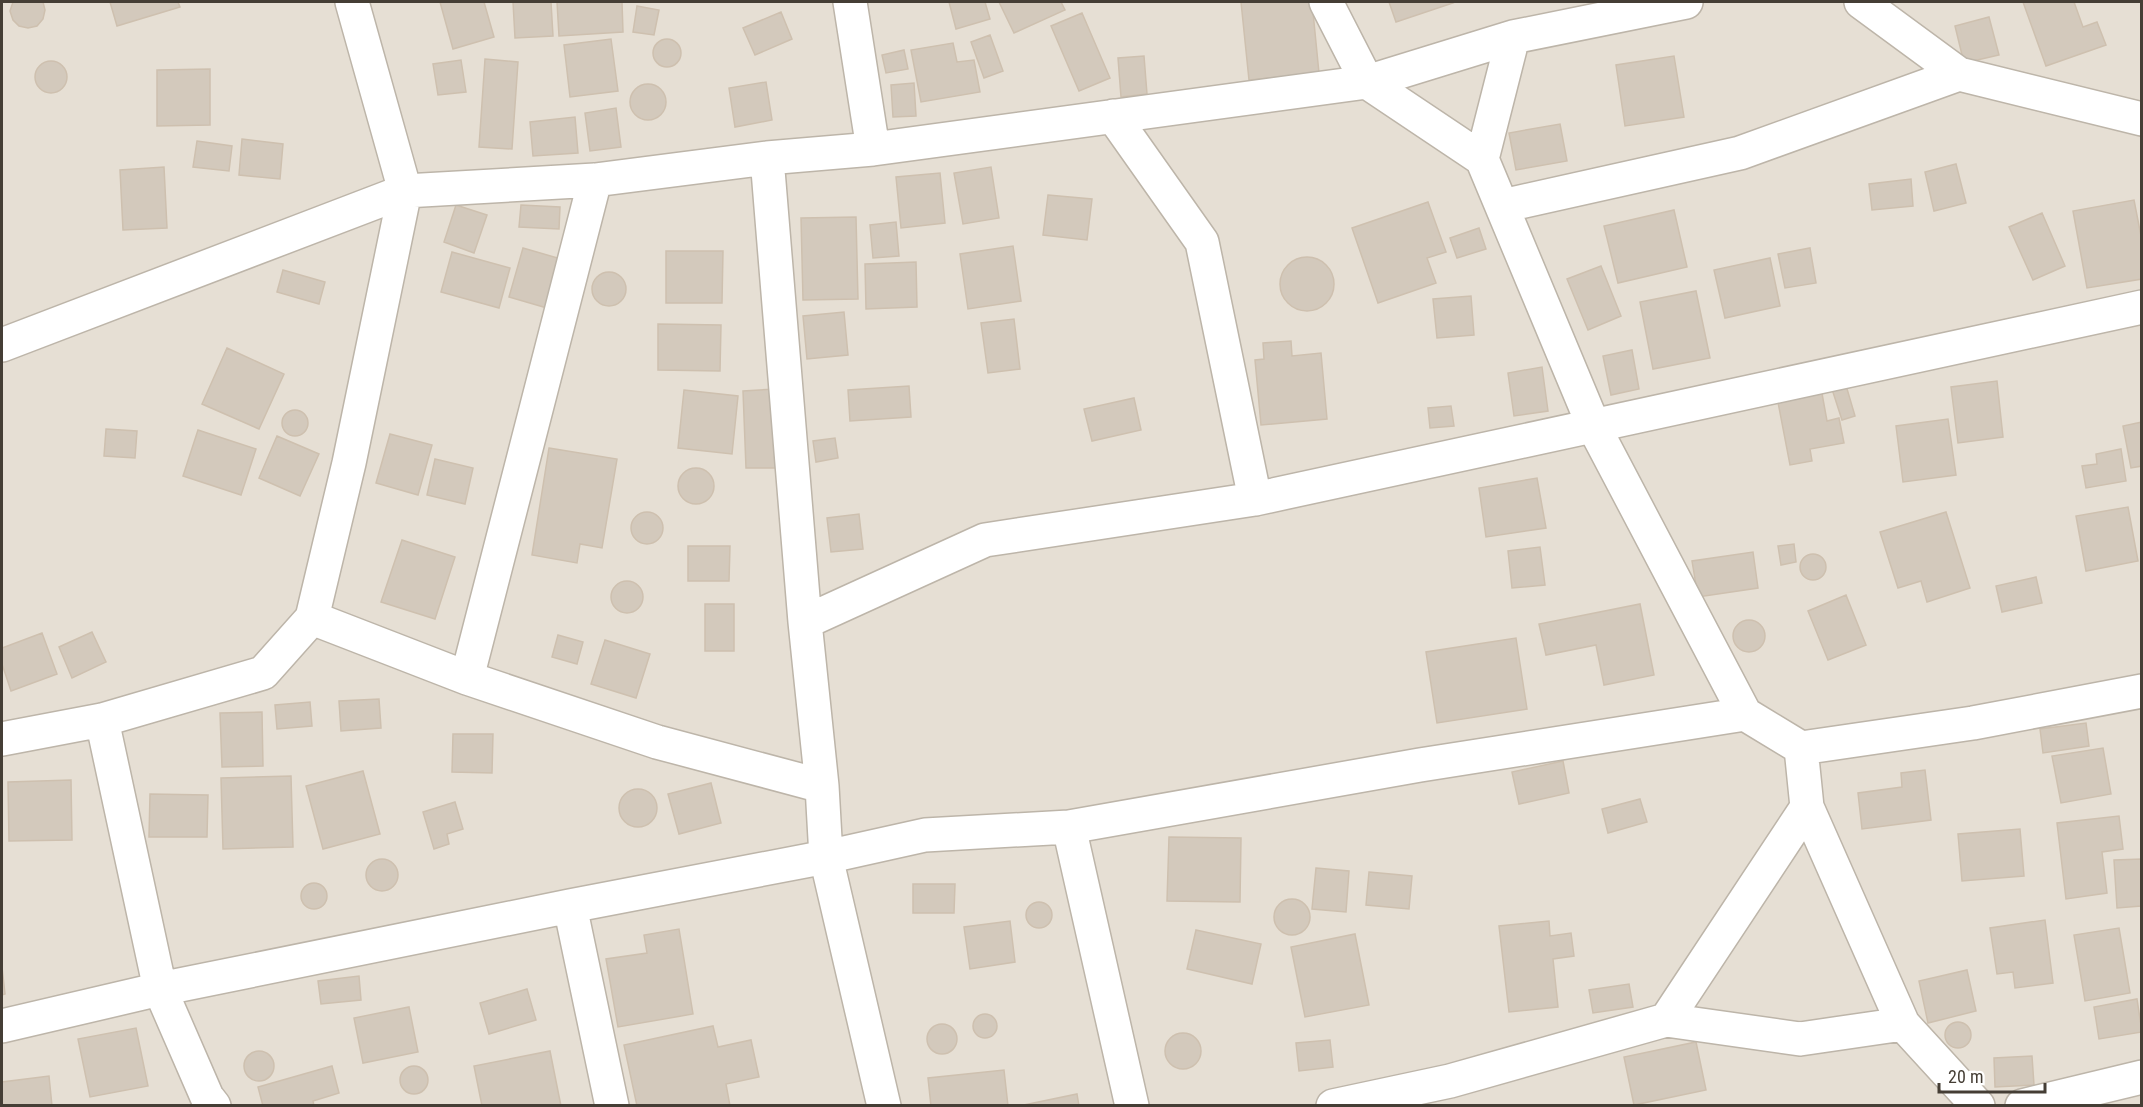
<svg xmlns="http://www.w3.org/2000/svg" width="2143" height="1107" viewBox="0 0 2143 1107" font-family="'Roboto Condensed',sans-serif">
<style>
.residential{fill:#e6dfd4}
.building{fill:#d3c9bc;stroke:#cec0af;stroke-width:1.5}
.lines{fill:none;stroke-linecap:round;stroke-linejoin:round}
.minor-casing{stroke:#bdb5a9;stroke-width:36}
.minor{stroke:#fff;stroke-width:33}
</style>
<rect width="100%" height="100%" fill="#f2eee6"/>
<!-- residential -->
<path class="residential" d="M 2,2 L 2141,2 L 2141,1105 L 2,1105 Z"/>
<!-- building -->
<path class="building" d="M 13,2 L 43,2 L 45,10 L 43,19 L 37,26 L 28,28 L 19,26 L 13,20 L 10,11 Z
M 110,2 L 178,2 L 180,7 L 117,26 Z
M 440,2 L 484,2 L 494,37 L 453,49 Z
M 513,2 L 551,2 L 553,36 L 515,38 Z
M 557,2 L 622,2 L 623,32 L 559,36 Z
M 949,2 L 985,2 L 990,19 L 956,29 Z
M 999,2 L 1061,2 L 1065,10 L 1014,33 Z
M 1241,2 L 1312,2 L 1319,73 L 1249,80 Z
M 1389,2 L 1452,2 L 1453,3 L 1396,22 Z
M 2023,2 L 2074,2 L 2083,27 L 2097,22 L 2106,45 L 2046,66 Z
M 637,6 L 659,10 L 654,35 L 633,32 Z
M 781,12 L 792,39 L 755,55 L 743,28 Z
M 1082,13 L 1110,78 L 1079,91 L 1051,26 Z
M 1989,17 L 1999,55 L 1964,63 L 1955,26 Z
M 990,35 L 1003,71 L 984,78 L 971,42 Z
M653 53a14 14 0 1 1 28 0a14 14 0 1 1-28 0Z
M 611,39 L 618,91 L 570,97 L 564,45 Z
M 953,43 L 957,62 L 974,60 L 980,92 L 921,102 L 911,50 Z
M 904,50 L 908,69 L 886,73 L 882,55 Z
M 1144,56 L 1147,94 L 1121,97 L 1118,58 Z
M 1674,56 L 1684,117 L 1625,126 L 1616,65 Z
M 485,59 L 518,62 L 512,149 L 479,147 Z
M 461,60 L 466,92 L 438,95 L 433,64 Z
M35 77a16 16 0 1 1 32 0a16 16 0 1 1-32 0Z
M 210,69 L 210,125 L 157,126 L 157,70 Z
M 766,82 L 772,120 L 735,127 L 729,88 Z
M 914,83 L 916,116 L 893,117 L 891,85 Z
M630 102a18 18 0 1 1 36 0a18 18 0 1 1-36 0Z
M 616,108 L 621,147 L 590,151 L 585,113 Z
M 575,117 L 578,153 L 533,156 L 530,122 Z
M 1560,124 L 1567,161 L 1516,170 L 1509,133 Z
M 242,139 L 283,144 L 280,179 L 239,175 Z
M 197,141 L 232,146 L 229,171 L 193,167 Z
M 1956,164 L 1966,203 L 1934,211 L 1925,172 Z
M 164,167 L 167,228 L 123,230 L 120,170 Z
M 991,167 L 999,218 L 963,224 L 954,173 Z
M 940,173 L 945,223 L 901,228 L 896,177 Z
M 1911,179 L 1913,206 L 1872,210 L 1869,184 Z
M 1048,195 L 1092,199 L 1087,240 L 1043,235 Z
M 2134,200 L 2142,241 L 2142,279 L 2087,288 L 2073,211 Z
M 1428,202 L 1446,252 L 1427,258 L 1436,283 L 1378,303 L 1352,228 Z
M 456,205 L 487,215 L 474,253 L 444,242 Z
M 521,205 L 560,207 L 559,229 L 519,227 Z
M 1674,210 L 1687,267 L 1618,283 L 1604,226 Z
M 2042,213 L 2065,266 L 2033,280 L 2009,227 Z
M 856,217 L 858,299 L 803,300 L 801,218 Z
M 896,222 L 899,256 L 873,258 L 870,225 Z
M 1479,228 L 1486,249 L 1457,258 L 1450,238 Z
M 1013,246 L 1021,301 L 968,309 L 960,254 Z
M 523,248 L 561,259 L 547,308 L 509,297 Z
M 1810,248 L 1816,283 L 1785,288 L 1778,254 Z
M 666,251 L 723,251 L 722,303 L 666,303 Z
M 452,252 L 510,268 L 499,308 L 441,292 Z
M1280 284a27 27 0 1 1 54 0a27 27 0 1 1-54 0Z
M 1770,258 L 1780,306 L 1725,318 L 1714,270 Z
M 916,262 L 917,307 L 866,309 L 865,264 Z
M 1601,266 L 1621,316 L 1588,330 L 1567,279 Z
M 283,270 L 325,282 L 319,304 L 277,292 Z
M592 289a17 17 0 1 1 34 0a17 17 0 1 1-34 0Z
M 1696,291 L 1710,358 L 1653,369 L 1640,302 Z
M 1471,296 L 1474,335 L 1437,338 L 1433,299 Z
M 844,312 L 848,355 L 807,359 L 803,316 Z
M 1014,319 L 1020,369 L 988,373 L 981,323 Z
M 658,324 L 721,325 L 720,371 L 658,370 Z
M 1291,341 L 1292,356 L 1321,353 L 1327,419 L 1261,425 L 1255,360 L 1264,359 L 1263,343 Z
M 227,348 L 284,374 L 259,429 L 202,404 Z
M 1632,350 L 1639,389 L 1611,395 L 1603,356 Z
M 1542,367 L 1548,411 L 1514,416 L 1508,373 Z
M 1997,381 L 2003,437 L 1958,443 L 1951,387 Z
M 1845,382 L 1855,416 L 1842,420 L 1831,386 Z
M 909,386 L 911,417 L 850,421 L 848,390 Z
M 1821,388 L 1827,421 L 1839,418 L 1844,443 L 1810,449 L 1812,461 L 1790,465 L 1777,397 Z
M 775,389 L 778,468 L 746,468 L 743,391 Z
M 684,390 L 738,396 L 732,454 L 678,448 Z
M 1134,398 L 1141,430 L 1092,441 L 1084,409 Z
M 1451,406 L 1454,426 L 1430,428 L 1428,408 Z
M282 423a13 13 0 1 1 26 0a13 13 0 1 1-26 0Z
M 1948,419 L 1956,475 L 1903,482 L 1896,426 Z
M 2142,422 L 2142,466 L 2131,468 L 2123,426 Z
M 106,429 L 137,431 L 135,458 L 104,456 Z
M 198,430 L 256,449 L 241,495 L 183,476 Z
M 390,434 L 432,445 L 418,495 L 376,483 Z
M 277,436 L 319,454 L 300,496 L 259,478 Z
M 835,438 L 838,458 L 816,462 L 813,441 Z
M 549,448 L 617,459 L 602,548 L 580,544 L 577,563 L 532,555 Z
M 2121,449 L 2126,481 L 2086,488 L 2082,466 L 2097,464 L 2096,454 Z
M 435,459 L 473,468 L 465,504 L 427,495 Z
M678 486a18 18 0 1 1 36 0a18 18 0 1 1-36 0Z
M 1537,478 L 1546,528 L 1486,537 L 1479,488 Z
M 2128,507 L 2138,561 L 2086,571 L 2076,516 Z
M631 528a16 16 0 1 1 32 0a16 16 0 1 1-32 0Z
M 1946,512 L 1970,588 L 1927,602 L 1921,581 L 1898,588 L 1880,532 Z
M 859,514 L 863,549 L 831,552 L 827,518 Z
M 402,540 L 455,557 L 435,619 L 381,602 Z
M 1794,544 L 1796,562 L 1781,565 L 1778,546 Z
M 688,546 L 730,546 L 729,581 L 688,581 Z
M 1540,547 L 1545,585 L 1512,588 L 1508,551 Z
M 1753,552 L 1758,588 L 1698,597 L 1692,561 Z
M1800 567a13 13 0 1 1 26 0a13 13 0 1 1-26 0Z
M 2036,577 L 2042,603 L 2002,612 L 1996,586 Z
M611 597a16 16 0 1 1 32 0a16 16 0 1 1-32 0Z
M 1846,595 L 1866,645 L 1828,660 L 1808,611 Z
M 705,604 L 734,604 L 734,651 L 705,651 Z
M 1640,604 L 1654,675 L 1604,685 L 1596,645 L 1546,655 L 1539,624 Z
M1733 636a16 16 0 1 1 32 0a16 16 0 1 1-32 0Z
M 92,632 L 106,662 L 72,678 L 59,647 Z
M 42,633 L 57,674 L 11,691 L 2,664 L 2,648 Z
M 558,635 L 583,642 L 577,664 L 552,657 Z
M 1516,638 L 1527,709 L 1437,723 L 1426,652 Z
M 605,640 L 650,654 L 636,698 L 591,684 Z
M 379,699 L 381,728 L 341,731 L 339,701 Z
M 310,702 L 312,726 L 277,729 L 275,705 Z
M 262,712 L 263,766 L 222,767 L 220,713 Z
M 2086,723 L 2089,746 L 2043,753 L 2040,729 Z
M 453,734 L 493,734 L 492,773 L 452,772 Z
M 2103,748 L 2111,794 L 2061,803 L 2052,756 Z
M 1563,761 L 1569,793 L 1519,804 L 1512,772 Z
M 1925,770 L 1931,820 L 1862,829 L 1858,793 L 1902,787 L 1901,773 Z
M 363,771 L 380,834 L 323,849 L 306,786 Z
M 291,776 L 293,847 L 223,849 L 221,778 Z
M 71,780 L 72,840 L 9,841 L 8,782 Z
M 711,783 L 721,823 L 679,834 L 668,794 Z
M619 808a19 19 0 1 1 38 0a19 19 0 1 1-38 0Z
M 150,794 L 208,795 L 207,837 L 149,837 Z
M 1640,799 L 1647,822 L 1608,833 L 1602,809 Z
M 455,802 L 463,829 L 447,834 L 449,844 L 434,849 L 423,812 Z
M 2119,816 L 2123,849 L 2102,852 L 2107,893 L 2066,899 L 2057,823 Z
M 2020,829 L 2024,876 L 1962,881 L 1958,834 Z
M 1169,837 L 1241,838 L 1240,902 L 1167,901 Z
M366 875a16 16 0 1 1 32 0a16 16 0 1 1-32 0Z
M 2142,859 L 2141,906 L 2117,908 L 2114,860 Z
M 1316,868 L 1349,871 L 1346,912 L 1312,909 Z
M 1369,872 L 1412,876 L 1409,909 L 1366,905 Z
M301 896a13 13 0 1 1 26 0a13 13 0 1 1-26 0Z
M 913,884 L 955,884 L 954,913 L 913,913 Z
M1274 917a18 18 0 1 1 36 0a18 18 0 1 1-36 0Z
M1026 915a13 13 0 1 1 26 0a13 13 0 1 1-26 0Z
M 2045,920 L 2053,983 L 2015,988 L 2013,972 L 1997,974 L 1990,928 Z
M 1010,921 L 1015,962 L 970,969 L 964,927 Z
M 1549,921 L 1550,936 L 1571,933 L 1574,956 L 1553,959 L 1558,1007 L 1509,1012 L 1499,926 Z
M 2119,928 L 2130,993 L 2085,1001 L 2074,935 Z
M 679,929 L 693,1014 L 618,1027 L 606,959 L 647,953 L 644,935 Z
M 1196,930 L 1261,944 L 1252,984 L 1187,969 Z
M 1355,934 L 1369,1005 L 1305,1017 L 1291,947 Z
M 2,967 L 5,994 L 2,995 Z
M 1967,970 L 1976,1011 L 1928,1023 L 1919,981 Z
M 359,976 L 361,1000 L 321,1004 L 318,981 Z
M 1629,984 L 1633,1007 L 1593,1013 L 1589,990 Z
M 527,989 L 536,1020 L 489,1034 L 480,1003 Z
M 2137,999 L 2142,1032 L 2099,1039 L 2094,1007 Z
M 409,1007 L 418,1052 L 363,1063 L 354,1018 Z
M973 1026a12 12 0 1 1 24 0a12 12 0 1 1-24 0Z
M1945 1035a13 13 0 1 1 26 0a13 13 0 1 1-26 0Z
M927 1039a15 15 0 1 1 30 0a15 15 0 1 1-30 0Z
M 713,1026 L 718,1047 L 751,1040 L 759,1077 L 726,1084 L 730,1106 L 637,1106 L 624,1045 Z
M 136,1028 L 148,1086 L 90,1097 L 78,1039 Z
M1165 1051a18 18 0 1 1 36 0a18 18 0 1 1-36 0Z
M 1330,1040 L 1333,1067 L 1299,1071 L 1296,1043 Z
M 1696,1042 L 1706,1090 L 1634,1105 L 1624,1057 Z
M244 1066a15 15 0 1 1 30 0a15 15 0 1 1-30 0Z
M 550,1051 L 561,1106 L 482,1106 L 474,1066 Z
M 2032,1056 L 2034,1085 L 1995,1087 L 1994,1058 Z
M400 1080a14 14 0 1 1 28 0a14 14 0 1 1-28 0Z
M 332,1066 L 339,1093 L 313,1101 L 314,1106 L 263,1106 L 258,1087 Z
M 1004,1070 L 1008,1106 L 931,1106 L 928,1078 Z
M 49,1076 L 52,1106 L 2,1106 L 2,1082 Z
M 1077,1094 L 1079,1106 L 1019,1106 Z"/>
<g class="lines">
<defs>
<path id="minor" d="M 850,2 L 873,149
M 1326,2 L 1367,82 L 1482,159 L 1594,427 L 1745,714 L 1801,748 L 1973,723 L 2142,691
M 1861,2 L 1959,74 L 2142,119
M 1113,116 L 1202,242 L 1255,499
M 767,158 L 805,622 L 822,786 L 826,857 L 884,1106
M 1482,159 L 1513,37
M 1502,206 L 1740,153 L 1959,74
M 2,345 L 405,191 L 595,180 L 767,158 L 873,149 L 1367,82 L 1513,37 L 1686,2
M 312,618 L 467,678 L 657,742 L 822,786
M 805,622 L 985,540 L 1255,499 L 2142,307
M 467,678 L 595,180
M 102,720 L 160,989 L 207,1097 L 214,1106
M 2,739 L 102,720 L 263,673 L 312,618 L 349,463 L 405,191 L 352,2
M 1801,748 L 1807,807 L 1903,1024 L 1978,1106
M 1069,827 L 1132,1106
M 570,906 L 612,1106
M 1666,1020 L 1807,807
M 2,1026 L 160,989 L 570,906 L 826,857 L 925,835 L 1069,827 L 1420,765 L 1745,714
M 1333,1106 L 1450,1081 L 1666,1020 L 1800,1039 L 1903,1024
M 2022,1106 L 2142,1077"/>
</defs>
<!-- minor casing -->
<use href="#minor" class="minor-casing"/>
<!-- minor -->
<use href="#minor" class="minor"/>
</g>
<!-- border -->
<rect width="2143" height="1107" fill="none" stroke="#453e35" stroke-width="6"/>
<!-- scale -->
<path d="M1939 1083v9h106v-9" fill="none" stroke="#453e35" stroke-width="3"/>
<text x="1948" y="1083" font-size="18" fill="#453e35" stroke="#ffffff" stroke-width="4.5" paint-order="stroke">20 m</text>
</svg>
